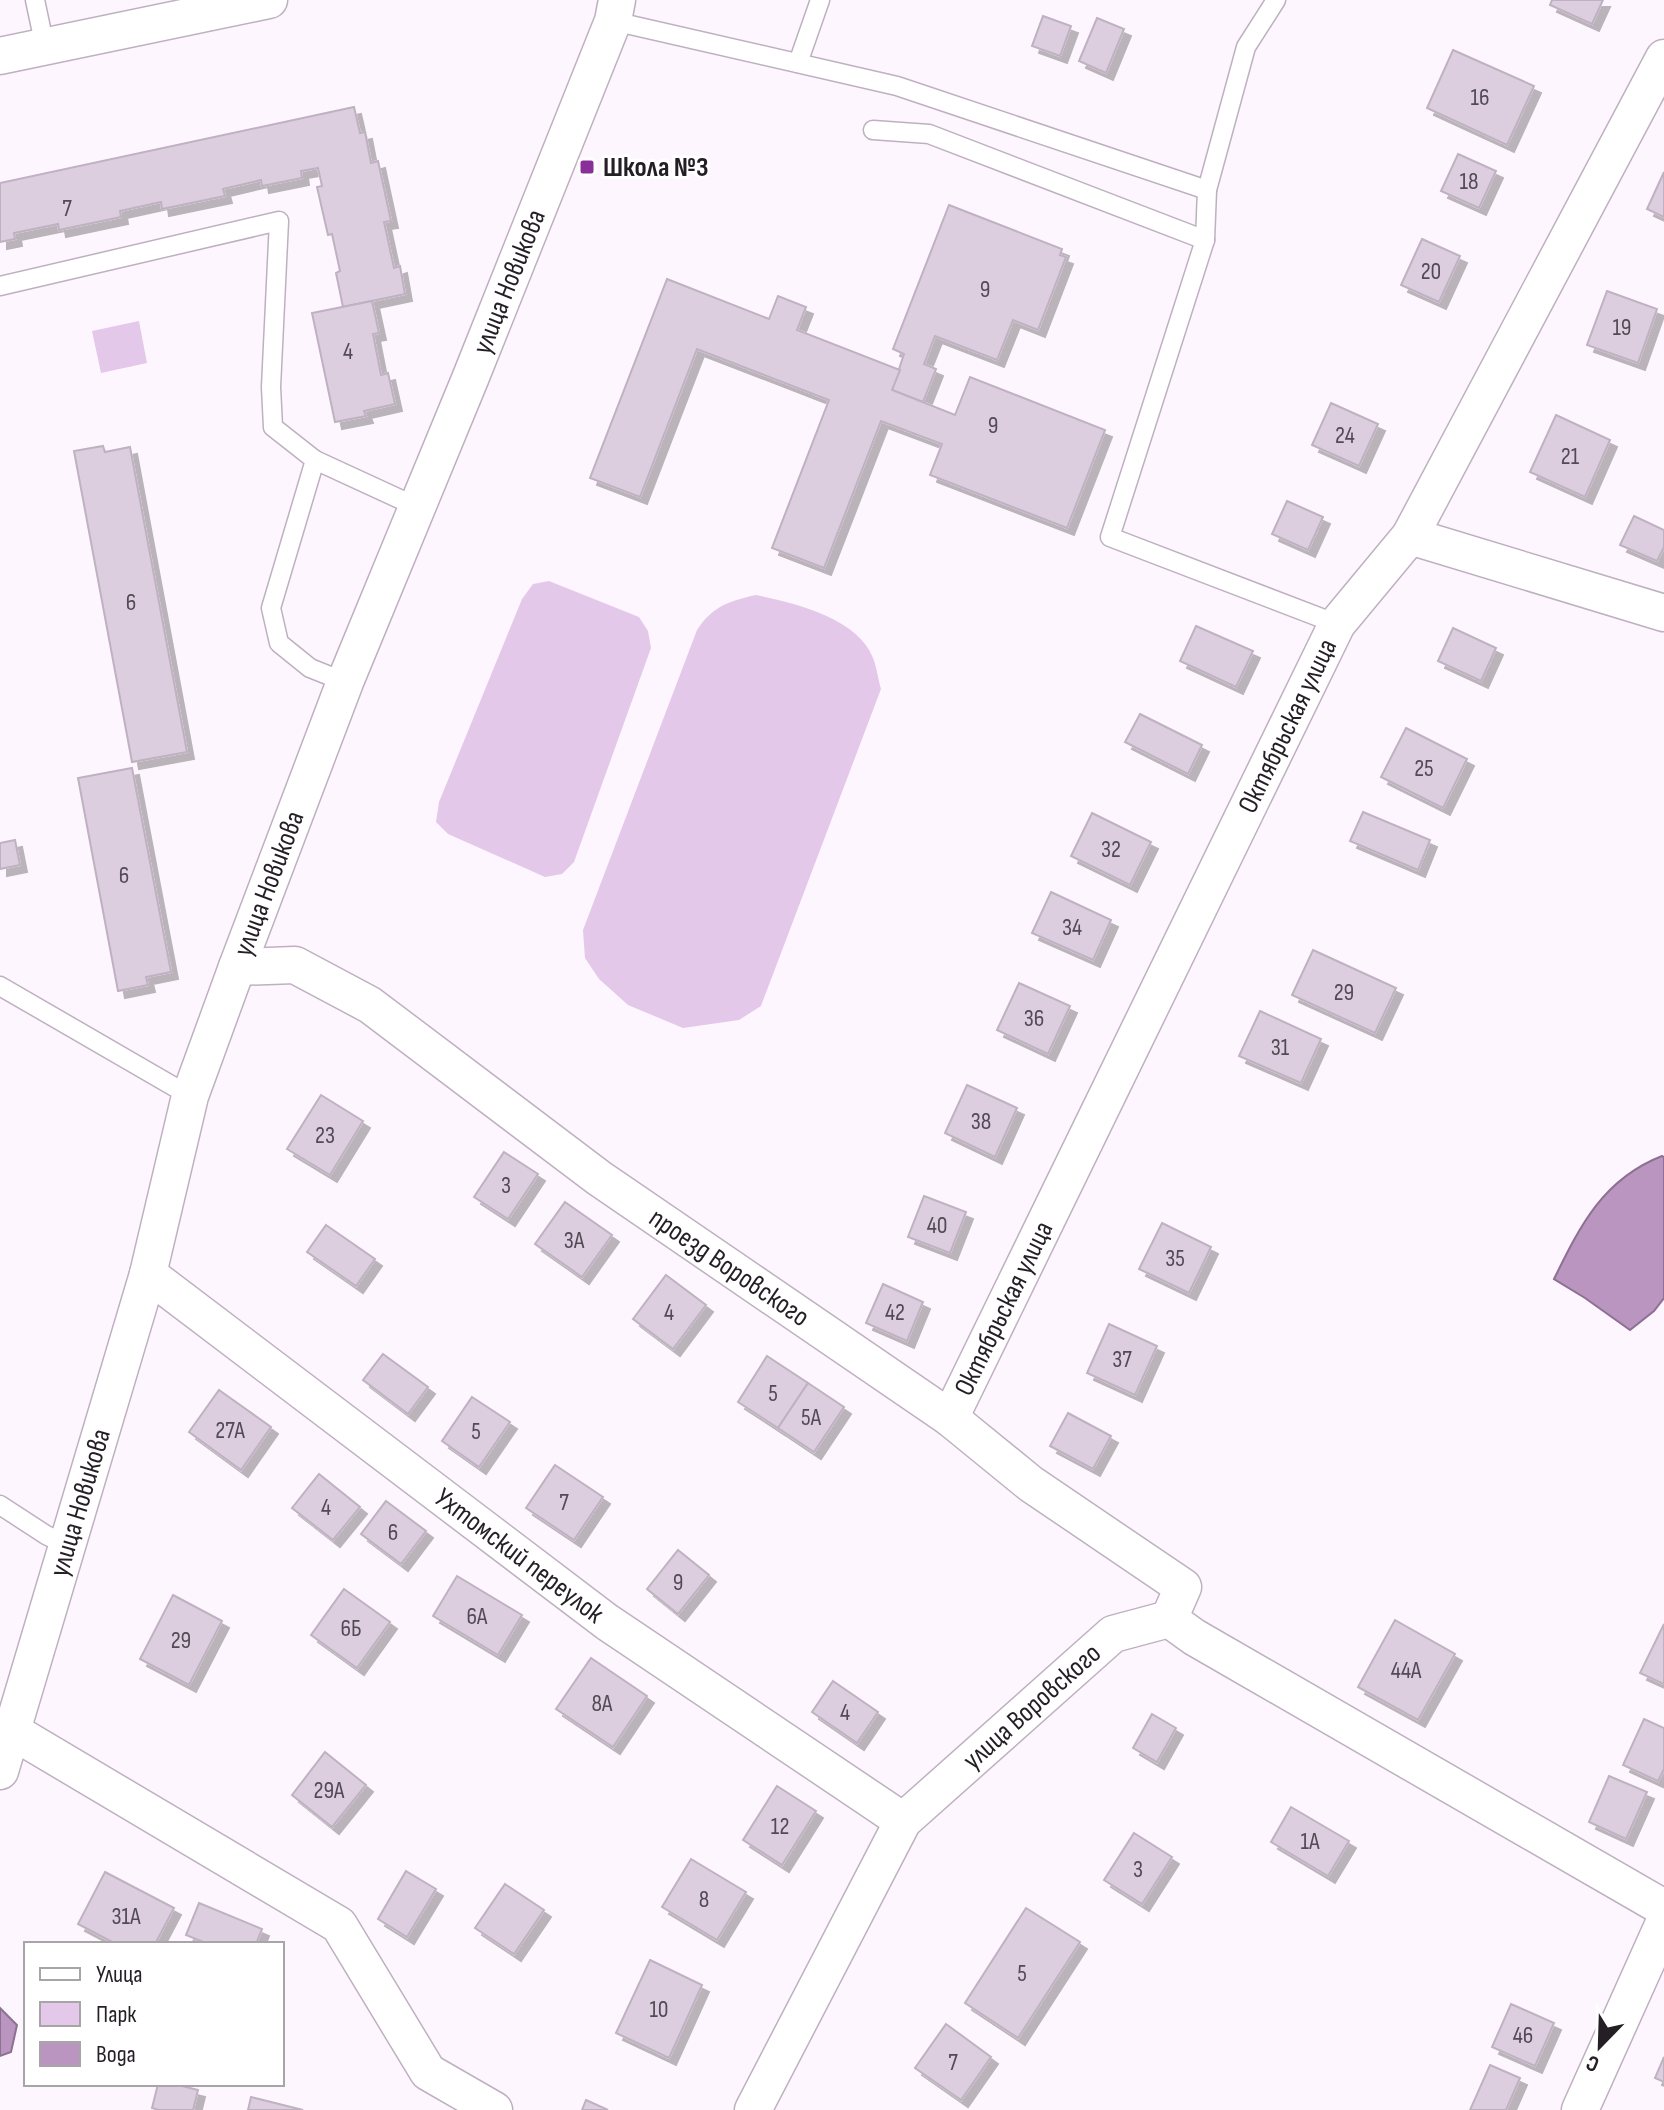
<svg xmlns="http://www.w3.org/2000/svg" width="1664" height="2110" viewBox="0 0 1664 2110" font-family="'Sofia Sans Condensed',sans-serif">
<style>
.green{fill:#e4c8ea}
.water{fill:#b995c0;stroke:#8c7192;stroke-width:2}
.building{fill:#dccedf;stroke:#c0b1c2;stroke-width:2;filter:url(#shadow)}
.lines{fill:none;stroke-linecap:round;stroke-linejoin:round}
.lane-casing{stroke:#bfb0c1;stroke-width:21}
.street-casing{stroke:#bfb0c1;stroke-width:39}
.lane{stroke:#fff;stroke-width:18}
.street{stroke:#fff;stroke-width:36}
.poi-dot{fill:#892f9a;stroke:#fff;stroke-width:3}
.labels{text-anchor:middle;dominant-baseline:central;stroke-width:6;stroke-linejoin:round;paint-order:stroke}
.number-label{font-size:24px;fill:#524a54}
.poi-label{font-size:28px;font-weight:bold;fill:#241e25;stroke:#fff;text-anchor:start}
.street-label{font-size:28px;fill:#241e25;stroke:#fff}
</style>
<defs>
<filter id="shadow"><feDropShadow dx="7" dy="7" stdDeviation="0" flood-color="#0004"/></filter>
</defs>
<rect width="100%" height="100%" fill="#fdf6fe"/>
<!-- green -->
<g class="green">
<polygon points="139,321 147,363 101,373 92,331"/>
<polygon points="549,581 639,617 648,631 651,648 574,862 562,874 545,877 448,834 436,822 439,802 522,599 533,584"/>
<path d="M756 595C794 603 858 618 873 658 877 668 878 679 881 689L761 1006 739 1020 683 1028 628 1005 599 979 585 958 583 930 697 630C713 606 729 601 756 595Z"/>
</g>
<!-- water -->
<g class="water">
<path d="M1662 1156 1664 1157V1298L1654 1311 1630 1330 1585 1298 1554 1279C1580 1226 1603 1179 1662 1156Z"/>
<polygon points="0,2008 17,2025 11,2052 0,2056"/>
</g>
<!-- building -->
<g class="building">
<polygon points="1552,0 1603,0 1592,24 1550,5"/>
<polygon points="1043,16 1071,26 1060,56 1032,46"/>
<polygon points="1097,18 1124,29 1106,73 1079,61"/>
<polygon points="1453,50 1534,86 1507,145 1427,108"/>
<polygon points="354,107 360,133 365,132 371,163 378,161 391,221 384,222 394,268 400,266 405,294 343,307 336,273 340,271 332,234 328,235 317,187 322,186 318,168 301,171 302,178 262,186 261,180 223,189 225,196 162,209 161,202 120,211 121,217 59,230 58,224 14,233 15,239 0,242 0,183"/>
<polygon points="1458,154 1496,171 1479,208 1441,191"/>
<polygon points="1664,172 1664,217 1647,209"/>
<polygon points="949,205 1062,249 1060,255 1066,257 1038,330 1013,320 997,360 935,336 924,364 936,369 923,402 892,390 904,354 893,349"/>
<polygon points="1422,239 1460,256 1439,302 1401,285"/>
<polygon points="667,279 769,319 778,296 806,307 797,330 900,370 892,390 955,415 970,377 1105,430 1067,528 930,475 942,444 881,421 824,568 772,548 829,400 697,349 640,497 590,478"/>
<polygon points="1607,291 1657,309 1638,363 1587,345"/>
<polygon points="372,301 379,333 373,334 381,375 388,373 395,404 364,411 366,416 335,422 312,313"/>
<polygon points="1331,403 1378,424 1359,466 1312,445"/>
<polygon points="1556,415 1610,440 1585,497 1530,472"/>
<polygon points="103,446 105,452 130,447 187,752 132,762 74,451"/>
<polygon points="1287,501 1323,517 1308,550 1272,534"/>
<polygon points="1634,516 1664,530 1664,547 1657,561 1620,545"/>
<polygon points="1196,626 1253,651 1236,687 1180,661"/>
<polygon points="1453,628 1496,648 1481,681 1438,661"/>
<polygon points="1140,714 1202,745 1188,774 1125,742"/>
<polygon points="1406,728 1467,759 1443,808 1381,777"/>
<polygon points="132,768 171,972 146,977 148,985 118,991 78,778"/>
<polygon points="1363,812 1430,840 1418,870 1350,841"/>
<polygon points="1092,813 1151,842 1130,885 1071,856"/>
<polygon points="15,840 20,865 0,869 0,843"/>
<polygon points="1051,892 1111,920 1093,960 1032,933"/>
<polygon points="1313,950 1396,988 1375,1033 1292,995"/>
<polygon points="1019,983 1070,1006 1048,1054 997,1030"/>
<polygon points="1260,1011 1321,1039 1301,1083 1239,1056"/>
<polygon points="967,1085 1017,1108 995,1157 945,1133"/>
<polygon points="321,1095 363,1121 330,1175 287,1149"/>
<polygon points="504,1152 538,1174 508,1219 474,1197"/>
<polygon points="924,1196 966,1212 950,1253 908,1237"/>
<polygon points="565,1202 612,1235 582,1277 535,1244"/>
<polygon points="1162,1223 1211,1247 1189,1293 1139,1269"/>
<polygon points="326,1225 375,1259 356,1286 307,1252"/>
<polygon points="666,1275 706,1305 673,1349 633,1319"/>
<polygon points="883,1284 923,1302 907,1341 866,1323"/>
<polygon points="1109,1324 1157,1346 1135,1395 1087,1373"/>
<polygon points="383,1354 428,1387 408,1414 363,1380"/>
<polygon points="767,1356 808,1383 778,1428 738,1402"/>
<polygon points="808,1383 844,1407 814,1452 778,1428"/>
<polygon points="219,1390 271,1427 241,1470 189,1432"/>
<polygon points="472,1397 510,1422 479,1467 442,1441"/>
<polygon points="1068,1413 1111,1436 1093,1469 1050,1446"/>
<polygon points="555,1465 603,1497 574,1540 526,1508"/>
<polygon points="319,1474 360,1507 333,1540 292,1508"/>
<polygon points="386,1501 426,1531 401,1564 361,1534"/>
<polygon points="678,1550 709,1575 678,1614 647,1589"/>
<polygon points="457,1576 522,1615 498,1655 433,1616"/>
<polygon points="344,1589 390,1622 357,1668 311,1635"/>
<polygon points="173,1595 222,1621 189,1685 140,1659"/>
<polygon points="1395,1620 1455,1654 1418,1720 1358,1687"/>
<polygon points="1664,1624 1664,1684 1640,1673"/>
<polygon points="591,1658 647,1696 613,1747 556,1709"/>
<polygon points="833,1681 878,1712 857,1743 812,1712"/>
<polygon points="1152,1714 1176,1728 1157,1762 1133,1748"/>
<polygon points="1644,1719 1664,1728 1664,1769 1658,1781 1623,1765"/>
<polygon points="325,1752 366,1785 332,1827 292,1795"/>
<polygon points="1609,1776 1647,1792 1626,1839 1589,1822"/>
<polygon points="777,1786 816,1811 782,1865 743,1840"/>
<polygon points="1291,1807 1349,1841 1328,1876 1271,1842"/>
<polygon points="1134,1833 1172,1857 1142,1904 1104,1880"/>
<polygon points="691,1859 746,1892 717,1940 662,1907"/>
<polygon points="406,1871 436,1889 407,1937 378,1919"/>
<polygon points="105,1872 174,1908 155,1944 116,1944 78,1924"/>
<polygon points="505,1884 544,1910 514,1954 475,1928"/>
<polygon points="199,1903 262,1929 256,1944 208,1944 186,1935"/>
<polygon points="1026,1908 1080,1942 1018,2038 965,2003"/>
<polygon points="650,1960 702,1985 669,2058 616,2033"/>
<polygon points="1511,2004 1554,2023 1535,2066 1492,2047"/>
<polygon points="946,2024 991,2057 961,2100 915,2068"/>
<polygon points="1664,2057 1664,2082 1655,2078"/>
<polygon points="1490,2065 1520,2078 1506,2110 1470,2110"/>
<polygon points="158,2084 174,2084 198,2090 193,2110 159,2110 152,2108"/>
<polygon points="251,2097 303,2110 248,2110"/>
<polygon points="586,2100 608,2110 582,2110"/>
</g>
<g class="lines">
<defs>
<g id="lane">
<polyline points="35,0 45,47"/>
<polyline points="1276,0 1246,47 1207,190 1205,240 1110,537 1337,624"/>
<polyline points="613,21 897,86 1207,190"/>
<polyline points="798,63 820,0"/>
<polyline points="873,130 929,134 1205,240"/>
<polyline points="0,286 279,221 271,387 273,427 315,460 271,608 279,643 310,668 345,682"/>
<polyline points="315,460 417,507"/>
<polyline points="0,986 190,1096"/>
<polyline points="0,1505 46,1535 67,1545"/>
</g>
<g id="street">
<polyline points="0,56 269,0"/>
<polyline points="1410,536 1664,613"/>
<path id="s1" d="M237 967 295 965 370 1005 599 1178 950 1418 1031 1484 1183 1587 1169 1619"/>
<path id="s2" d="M148 1274 607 1622 903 1821"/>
<path id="s3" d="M950 1418 1337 624 1410 536 1664 58"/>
<polyline points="12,1731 339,1925 428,2072 494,2110"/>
<path id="s4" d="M0 1771 148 1274 190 1096 237 967 345 682 470 379 613 21 617 0"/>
<path id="s5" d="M753 2110 903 1821 1113 1634 1169 1619 1194 1637 1664 1908"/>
<polyline points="1580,2110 1664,1923"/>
</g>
</defs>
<!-- lane casing -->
<use href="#lane" class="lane-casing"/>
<!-- street casing -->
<use href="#street" class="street-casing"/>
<!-- lane -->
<use href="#lane" class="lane"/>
<!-- street -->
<use href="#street" class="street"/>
</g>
<!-- markers -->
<rect class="poi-dot" x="579" y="159" width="16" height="16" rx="4"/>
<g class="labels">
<!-- number labels -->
<g class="number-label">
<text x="1480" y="97">16</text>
<text x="1469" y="181">18</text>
<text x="67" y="208">7</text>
<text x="1431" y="271">20</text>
<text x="985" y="289">9</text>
<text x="1622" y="327">19</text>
<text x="348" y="351">4</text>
<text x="993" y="425">9</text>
<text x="1345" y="435">24</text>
<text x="1570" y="456">21</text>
<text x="131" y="602">6</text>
<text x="1424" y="768">25</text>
<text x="1111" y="849">32</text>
<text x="124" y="875">6</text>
<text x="1072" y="927">34</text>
<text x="1344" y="992">29</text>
<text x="1034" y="1018">36</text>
<text x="1280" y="1047">31</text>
<text x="981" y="1121">38</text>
<text x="325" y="1135">23</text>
<text x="506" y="1185">3</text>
<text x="937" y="1225">40</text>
<text x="574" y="1240">3А</text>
<text x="1175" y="1258">35</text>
<text x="669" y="1312">4</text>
<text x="895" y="1312">42</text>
<text x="1122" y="1359">37</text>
<text x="773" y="1393">5</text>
<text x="811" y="1417">5А</text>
<text x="230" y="1430">27А</text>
<text x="476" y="1431">5</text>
<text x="564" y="1502">7</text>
<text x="326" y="1507">4</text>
<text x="393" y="1532">6</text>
<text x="678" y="1582">9</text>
<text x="477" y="1616">6А</text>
<text x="351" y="1628">6Б</text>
<text x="181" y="1640">29</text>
<text x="1406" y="1670">44А</text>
<text x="602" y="1703">8А</text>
<text x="845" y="1712">4</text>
<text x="329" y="1790">29А</text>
<text x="780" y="1826">12</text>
<text x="1310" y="1841">1А</text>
<text x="1138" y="1869">3</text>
<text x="704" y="1899">8</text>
<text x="126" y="1916">31А</text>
<text x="1022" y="1973">5</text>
<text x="659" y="2009">10</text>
<text x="1523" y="2035">46</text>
<text x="953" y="2062">7</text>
</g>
<!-- poi labels -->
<g class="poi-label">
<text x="603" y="167">Школа №3</text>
</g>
<!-- street labels -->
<g class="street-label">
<text stroke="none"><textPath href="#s4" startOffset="1576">улица Новикова</textPath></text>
<text stroke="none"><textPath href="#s3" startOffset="770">Октябрьская улица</textPath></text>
<text stroke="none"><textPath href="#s4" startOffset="928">улица Новикова</textPath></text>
<text stroke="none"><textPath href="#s1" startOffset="588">проезд Воровского</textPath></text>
<text stroke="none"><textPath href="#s3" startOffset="122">Октябрьская улица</textPath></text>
<text stroke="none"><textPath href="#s4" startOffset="280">улица Новикова</textPath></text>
<text stroke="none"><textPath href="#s2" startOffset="466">Ухтомский переулок</textPath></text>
<text stroke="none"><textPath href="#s5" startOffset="498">улица Воровского</textPath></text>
</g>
</g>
<!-- legend -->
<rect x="24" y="1942" width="260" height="144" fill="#ffffff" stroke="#a7a5a8" stroke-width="2"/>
<rect x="40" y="1968" width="40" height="12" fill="#ffffff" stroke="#a7a5a8" stroke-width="2"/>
<text x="96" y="1982" font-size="24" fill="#241e25">Улица</text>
<rect x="40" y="2002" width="40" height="24" fill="#e4c8ea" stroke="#a7a5a8" stroke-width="2"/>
<text x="96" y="2022" font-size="24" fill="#241e25">Парк</text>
<rect x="40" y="2042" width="40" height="24" fill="#b995c0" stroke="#a7a5a8" stroke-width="2"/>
<text x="96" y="2062" font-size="24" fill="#241e25">Вода</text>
<!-- north arrow -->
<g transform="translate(1600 2046) rotate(203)" stroke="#ffffff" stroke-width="6" paint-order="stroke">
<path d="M0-6L14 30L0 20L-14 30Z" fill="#241e25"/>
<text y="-12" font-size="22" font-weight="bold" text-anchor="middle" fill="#241e25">С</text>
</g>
</svg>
